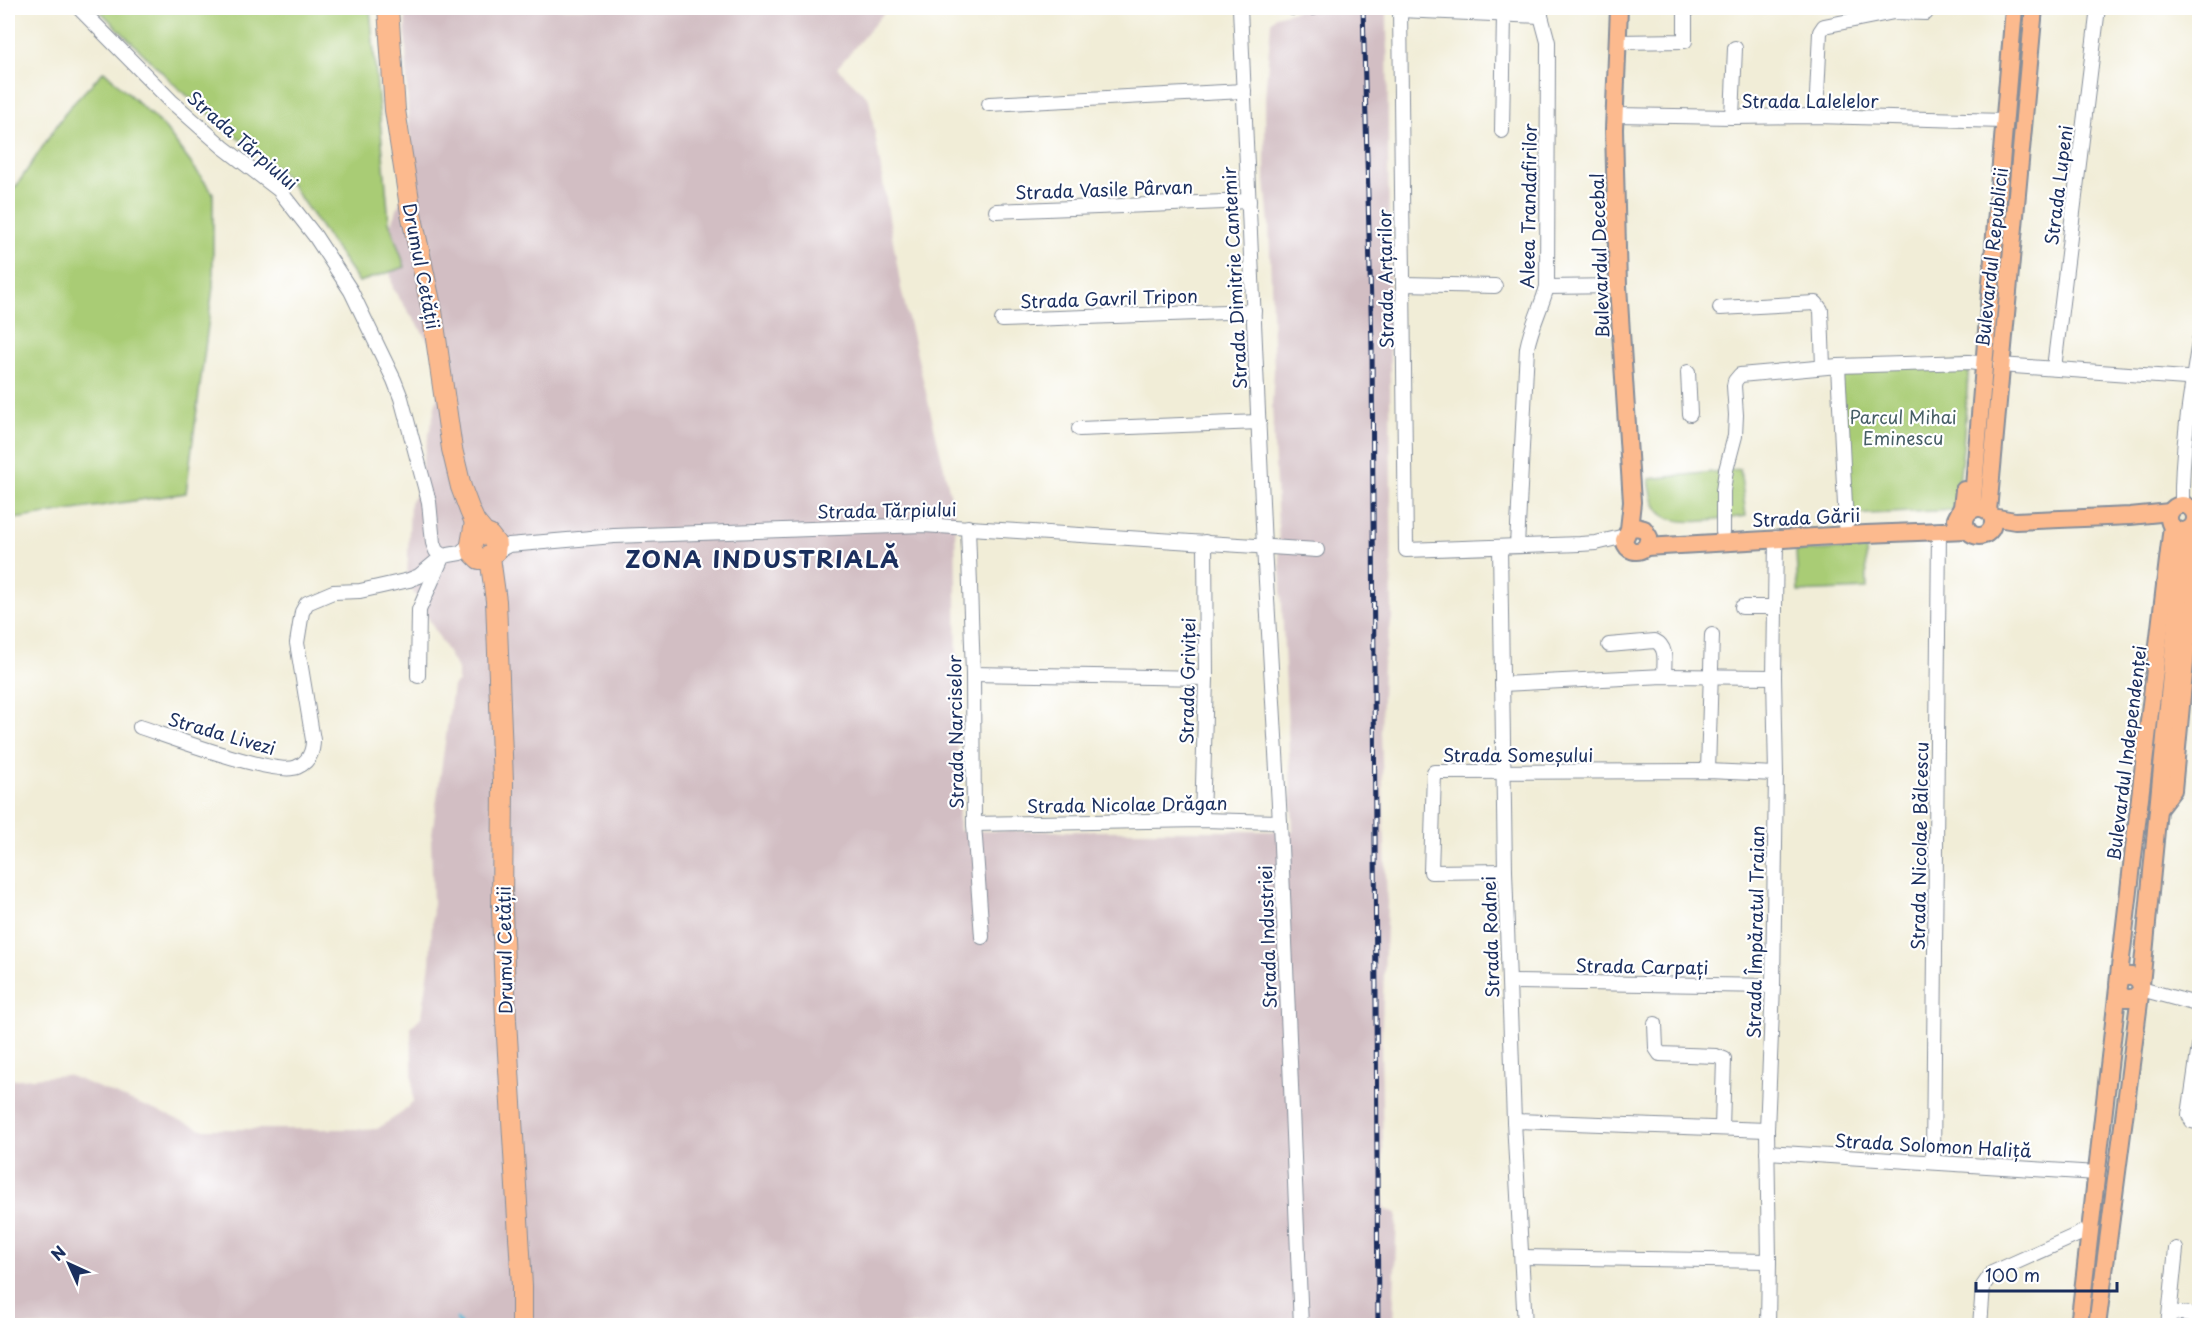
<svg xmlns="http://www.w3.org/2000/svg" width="2207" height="1333" viewBox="0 0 2207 1333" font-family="'Playpen Sans',sans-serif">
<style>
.industrial{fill:#d2bec3}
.green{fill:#a9cc75;stroke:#627e6a;stroke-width:1.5}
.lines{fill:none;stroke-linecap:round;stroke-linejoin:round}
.stream{stroke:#55b9d4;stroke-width:3}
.minor-casing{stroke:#868e9a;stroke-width:16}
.major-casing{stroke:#868e9a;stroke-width:20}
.highway-casing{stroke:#868e9a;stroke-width:22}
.minor{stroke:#fff;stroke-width:14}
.major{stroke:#fcba8e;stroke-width:16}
.highway{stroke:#fcba8e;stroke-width:20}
.rail-casing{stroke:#1b2f5e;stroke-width:5}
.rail{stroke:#fff;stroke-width:3;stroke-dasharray:9;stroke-linecap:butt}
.labels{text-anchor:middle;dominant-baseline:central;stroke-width:4.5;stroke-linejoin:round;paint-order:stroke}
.street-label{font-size:18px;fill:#1b2f5e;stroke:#fff}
.park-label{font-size:18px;fill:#465e65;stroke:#fff}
.district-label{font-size:24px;font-weight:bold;letter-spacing:1.5px;fill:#1b2f5e;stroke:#fff}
</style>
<rect width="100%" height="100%" fill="#fff"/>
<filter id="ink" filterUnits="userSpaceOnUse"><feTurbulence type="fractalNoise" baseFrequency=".0167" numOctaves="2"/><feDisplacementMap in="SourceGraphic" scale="12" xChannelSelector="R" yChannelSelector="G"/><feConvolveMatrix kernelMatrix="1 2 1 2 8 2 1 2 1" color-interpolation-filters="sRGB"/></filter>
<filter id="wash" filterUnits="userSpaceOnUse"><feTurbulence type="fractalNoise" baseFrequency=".008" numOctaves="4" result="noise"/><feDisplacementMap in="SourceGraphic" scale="24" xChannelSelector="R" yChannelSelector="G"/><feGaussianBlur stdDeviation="1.35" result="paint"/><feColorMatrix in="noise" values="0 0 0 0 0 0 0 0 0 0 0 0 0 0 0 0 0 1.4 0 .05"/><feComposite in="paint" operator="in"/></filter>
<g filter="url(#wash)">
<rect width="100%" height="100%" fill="#f1edd7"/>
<!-- industrial -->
<polygon class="industrial" points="410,8 888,8 837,68 869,99 901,288 955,514 959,831 1293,831 1272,404 1274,371 1269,224 1265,180 1265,99 1271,22 1276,16 1306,8 1387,8 1392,618 1383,665 1381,732 1387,903 1381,1046 1384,1209 1397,1213 1393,1325 8,1326 8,1080 67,1075 202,1129 377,1129 403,1112 413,1101 411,1027 422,1016 430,963 433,905 431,841 453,686 458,681 458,670 407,581 410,502 415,496 438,394 436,352 393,289 385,242 405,188 415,177 408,119 405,13"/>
<!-- green -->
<g class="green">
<polygon points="97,8 370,8 389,221 405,267 359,282 285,176 178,88"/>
<polygon points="2016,14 2025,16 1997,348 1989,347"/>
<polygon points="104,71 164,127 213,193 213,287 186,493 8,520 8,191 12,190 17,185 68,109"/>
<polygon points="1969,362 1963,447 1956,510 1846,515 1838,366"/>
<path d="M1740 469 1746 516C1725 519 1679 528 1662 514 1652 505 1651 491 1649 479Z"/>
<polygon points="1866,548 1867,589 1798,592 1796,551"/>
</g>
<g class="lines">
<!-- stream -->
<polyline class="stream" points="457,1319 461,1326"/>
</g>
</g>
<g filter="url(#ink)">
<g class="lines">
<defs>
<g id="minor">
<polyline points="79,8 171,101 223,147 279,190 315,236 351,291 394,380 401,398 429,502 433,543 436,551 443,556"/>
<polyline points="1240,8 1264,547 1280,822 1301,1326"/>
<polyline points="1293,8 1313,8"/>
<polyline points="1400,8 1406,550 1580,544 1596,543 1625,536"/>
<polyline points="1400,10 1541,16"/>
<polyline points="1618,42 1685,41 1685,8"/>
<polyline points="989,104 1244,91"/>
<polyline points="1615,115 1732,117 1816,116 2004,121"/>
<polyline points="1816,116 1820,32 1824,26 1894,12 1926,13"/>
<polyline points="1732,117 1735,48"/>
<polyline points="1502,131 1504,14"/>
<polyline points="996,211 1249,201"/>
<polyline points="1403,284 1495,286"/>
<polyline points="1547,287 1618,286"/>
<polyline points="1720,308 1816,303 1821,310 1823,367"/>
<polyline points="1002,320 1254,311"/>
<polyline points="2000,365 2200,379"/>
<polyline points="1838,366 1846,525"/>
<polyline points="2054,368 2098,8"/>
<polyline points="1688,372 1690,414"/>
<polyline points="1079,429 1259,422"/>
<path d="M2182 505C2181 449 2191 391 2200 336"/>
<polyline points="968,527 973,674 974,824 982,937"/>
<polyline points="1723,532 1723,491 1726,470 1735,436 1736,415 1734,386 1735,381 1740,375 1838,366 1969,362 1984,364"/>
<path d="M1517 546 1527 348C1531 327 1541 308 1547 287L1548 42 1541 16V8"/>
<polyline points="1500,547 1505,871 1514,1121 1525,1326"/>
<polyline points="495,552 509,545 614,536 923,525 1317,550"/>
<polyline points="1742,607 1775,607"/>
<path d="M1609 645 1655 641C1668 647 1664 663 1664 676"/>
<polyline points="973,674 1206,678"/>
<polyline points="418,676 419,610 441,560"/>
<polyline points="1502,684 1664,676 1774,677"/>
<path d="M140 727C168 736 275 777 297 767 309 762 313 752 313 740L297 643 302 612 307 603 333 592 360 591 409 580 419 576 443 556 460 553 471 544"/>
<polyline points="1708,771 1712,635"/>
<polyline points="1202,820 1206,678 1205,542"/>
<polyline points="974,824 1202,820 1280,822"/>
<polyline points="1505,871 1431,872 1434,772 1708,771 1776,774"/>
<polyline points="1511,982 1773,986"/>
<polyline points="2141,989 2200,1005"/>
<polyline points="1655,1024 1656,1048 1660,1054 1716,1056 1724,1059 1722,1128"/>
<polyline points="2200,1039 2189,1115 2192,1121 2200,1123"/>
<polyline points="1514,1121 1767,1130"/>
<polyline points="1767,1152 2097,1173"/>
<polyline points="1933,1162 1939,530"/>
<polyline points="1522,1257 1769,1261"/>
<polyline points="2170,1312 2200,1315"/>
<polyline points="1768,1326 1769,1261 1767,1130 1773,986 1776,774 1774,677 1776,538"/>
<polyline points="1980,1326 1983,1286 1992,1273 2090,1229"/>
<polyline points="2168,1326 2176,1249"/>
</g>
<g id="major">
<path d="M1619 8 1614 129 1618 286 1632 502 1629 529 1624 540C1627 552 1637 554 1646 547L1649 537 1644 529 1636 527 1629 529"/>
<circle cx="2182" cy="518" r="13"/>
<circle cx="1979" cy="522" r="14"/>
<polyline points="1972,510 2014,8"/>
<polyline points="1988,511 2034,8"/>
<polyline points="1992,517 2015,521 2130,516 2170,512"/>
<polyline points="1956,519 1962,507 1964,490"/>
<polyline points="1646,547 1866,534 1968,530"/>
<polyline points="2160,807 2173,790 2196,547 2200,533"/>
<polyline points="2118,984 2172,526"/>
<polyline points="2141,985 2185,531"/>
<polyline points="2079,1326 2118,988"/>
<path d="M2097 1326 2141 987C2139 976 2128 972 2120 980L2118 992 2125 998H2133L2140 992"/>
</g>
<g id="highway">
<polyline points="388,8 395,110 411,213 432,311 452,449 461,487 470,511 475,522 485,534"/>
<polyline points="473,540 480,534 489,535 496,544 495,552 485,559 479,559 473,553 471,544 475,522"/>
<polyline points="490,557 496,601 503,781 502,911 506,1020 522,1286 522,1326"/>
</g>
</defs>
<!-- minor casing -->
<use href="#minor" class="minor-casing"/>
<!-- major casing -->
<use href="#major" class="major-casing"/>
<!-- highway casing -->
<use href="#highway" class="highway-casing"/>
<!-- minor -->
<use href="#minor" class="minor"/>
<!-- major -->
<use href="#major" class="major"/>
<!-- highway -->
<use href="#highway" class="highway"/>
<defs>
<polyline id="rail" points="1363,8 1372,345 1378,1326"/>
</defs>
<!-- rail casing -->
<use href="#rail" class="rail-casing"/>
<!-- rail -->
<use href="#rail" class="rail"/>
</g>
</g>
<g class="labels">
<!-- street labels -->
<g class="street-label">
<text x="1810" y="100">Strada Lalelelor</text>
<text transform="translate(243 140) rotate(41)">Strada Tărpiului</text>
<text transform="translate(2058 185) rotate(-83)">Strada Lupeni</text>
<text transform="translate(1104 189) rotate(-2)">Strada Vasile Pârvan</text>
<text transform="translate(1528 206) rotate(-89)">Aleea Trandafirilor</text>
<text transform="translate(1599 256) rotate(-92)">Bulevardul Decebal</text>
<text transform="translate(1991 257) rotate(-84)">Bulevardul Republicii</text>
<text transform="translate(422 266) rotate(79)">Drumul Cetății</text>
<text transform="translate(1234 278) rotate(-93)">Strada Dimitrie Cantemir</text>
<text transform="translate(1385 279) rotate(-91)">Strada Arțarilor</text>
<text transform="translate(1109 298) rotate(-2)">Strada Gavril Tripon</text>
<text transform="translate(887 510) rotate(-1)">Strada Tărpiului</text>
<text transform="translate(1806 517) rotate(-3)">Strada Gării</text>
<text transform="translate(1187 681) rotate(-89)">Strada Griviței</text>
<text transform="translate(955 732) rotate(-91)">Strada Narciselor</text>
<text transform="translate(222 733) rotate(16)">Strada Livezi</text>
<text transform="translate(2126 753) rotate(-83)">Bulevardul Independenței</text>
<text x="1518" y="754">Strada Someșului</text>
<text transform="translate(1127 804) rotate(-1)">Strada Nicolae Drăgan</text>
<text transform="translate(1919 846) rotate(-89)">Strada Nicolae Bălcescu</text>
<text transform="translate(1755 932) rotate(-89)">Strada Împăratul Traian</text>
<text transform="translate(1267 937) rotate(-92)">Strada Industriei</text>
<text transform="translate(1490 937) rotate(-92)">Strada Rodnei</text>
<text transform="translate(504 950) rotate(-91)">Drumul Cetății</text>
<text transform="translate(1642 966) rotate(1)">Strada Carpați</text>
<text transform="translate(1933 1145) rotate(3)">Strada Solomon Haliță</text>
</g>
<!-- park labels -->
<g class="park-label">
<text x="1903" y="416">Parcul Mihai<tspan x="1903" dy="21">Eminescu</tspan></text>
</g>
<!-- district labels -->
<g class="district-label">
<text x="763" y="558">ZONA INDUSTRIALĂ</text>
</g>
</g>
<!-- margin -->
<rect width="2207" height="1333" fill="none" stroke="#fff" stroke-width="30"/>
<!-- north arrow -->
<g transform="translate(69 1264) rotate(315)" stroke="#ffffff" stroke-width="4.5" paint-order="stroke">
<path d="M0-4.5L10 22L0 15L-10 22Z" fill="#1b2f5e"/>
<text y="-9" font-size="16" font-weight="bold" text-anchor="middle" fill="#1b2f5e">N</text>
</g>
<!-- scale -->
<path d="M1976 1282v9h141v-9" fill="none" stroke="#1b2f5e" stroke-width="3"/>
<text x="1985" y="1282" font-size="18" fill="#1b2f5e" stroke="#ffffff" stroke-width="4.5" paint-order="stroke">100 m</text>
</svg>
